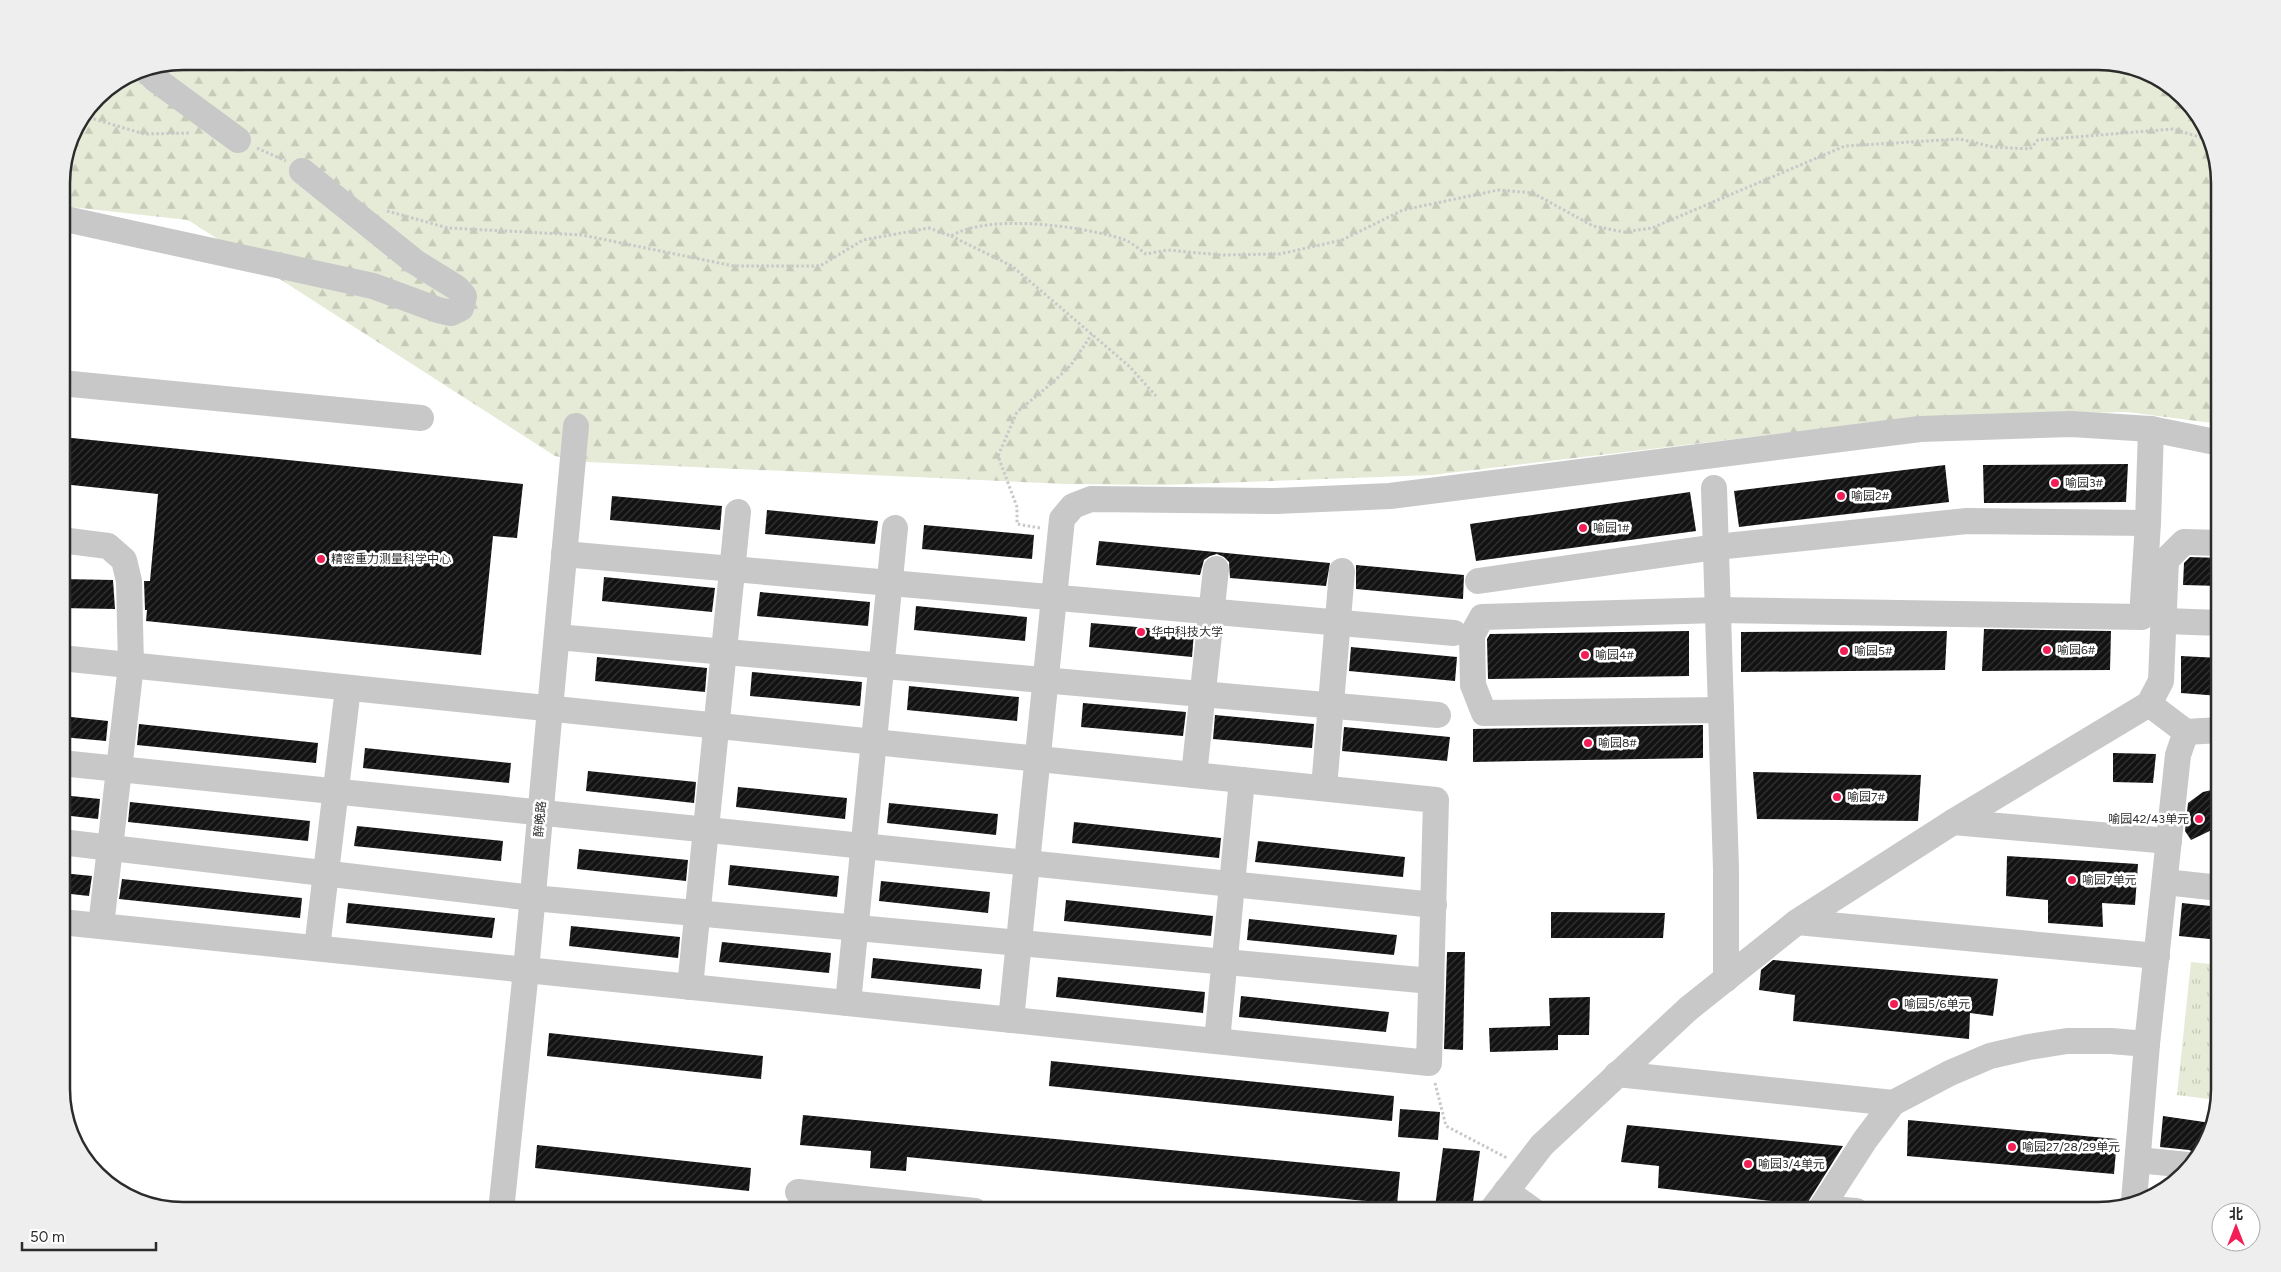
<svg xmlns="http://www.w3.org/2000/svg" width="2281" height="1272" viewBox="0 0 2281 1272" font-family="Figtree,'Noto Sans SC',sans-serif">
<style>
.grass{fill:url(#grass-tufts)}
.forest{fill:url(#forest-firs)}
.building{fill:url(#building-hatch)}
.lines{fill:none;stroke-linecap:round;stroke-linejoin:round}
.path{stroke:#c8c8c8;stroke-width:3;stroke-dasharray:2.5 2.5;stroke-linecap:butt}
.minor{stroke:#c8c8c8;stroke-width:26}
.poi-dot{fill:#f21e55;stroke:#fff;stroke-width:2}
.labels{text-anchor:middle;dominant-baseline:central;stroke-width:5;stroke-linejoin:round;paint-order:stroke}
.poi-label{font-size:12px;fill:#2b2b2b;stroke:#fff;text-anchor:start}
.street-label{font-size:12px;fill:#2b2b2b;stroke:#fff}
.rim{fill:none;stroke:#2b2b2b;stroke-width:2.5}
</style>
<defs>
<pattern id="grass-tufts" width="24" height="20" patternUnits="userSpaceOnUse" patternTransform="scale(1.25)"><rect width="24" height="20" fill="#e5ebd7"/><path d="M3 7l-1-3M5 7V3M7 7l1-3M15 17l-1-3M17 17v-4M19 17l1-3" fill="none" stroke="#c5cab9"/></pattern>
<pattern id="forest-firs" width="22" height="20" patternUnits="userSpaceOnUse" patternTransform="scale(1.25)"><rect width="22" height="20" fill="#e5ebd7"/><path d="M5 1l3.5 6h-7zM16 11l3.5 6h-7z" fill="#c5cab9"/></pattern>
<pattern id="building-hatch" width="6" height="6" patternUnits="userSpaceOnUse" patternTransform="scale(1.25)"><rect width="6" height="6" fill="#121212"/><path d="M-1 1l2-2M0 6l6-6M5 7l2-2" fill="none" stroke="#353535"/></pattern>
</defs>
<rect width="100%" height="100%" fill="#fff"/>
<!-- grass -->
<polygon class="grass" points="2191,962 2220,965 2220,1089 2217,1100 2177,1095"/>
<!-- forest -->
<polygon class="forest" points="183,61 2098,61 2159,77 2203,122 2220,176 2220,424 2127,412 1922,417 1432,475 1162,485 1066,484 587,462 555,456 188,220 62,206 61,176 71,136 97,97 137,70"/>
<!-- building -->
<g class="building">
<polygon points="62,437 523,484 517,538 493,536 481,655 146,621 147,610 145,610 144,581 150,581 158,494 62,484"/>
<polygon points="2128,464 2126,502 1984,503 1983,465"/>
<polygon points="1945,465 1949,502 1739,527 1734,491"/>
<polygon points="1690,492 1696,531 1476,561 1470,524"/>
<polygon points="612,496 722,506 720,530 610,520"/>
<polygon points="767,510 878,521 875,544 765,534"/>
<polygon points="924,525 1034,535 1032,559 922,549"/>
<polygon points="1099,541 1226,553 1330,563 1326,586 1230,578 1229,562 1224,557 1217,554 1210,556 1204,560 1200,575 1096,565"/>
<polygon points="2190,557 2220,558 2220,586 2183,585 2184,563"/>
<polygon points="1356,565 1464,575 1463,599 1356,589"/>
<polygon points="604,577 715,588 712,612 602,601"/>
<polygon points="62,579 113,580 115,609 62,608"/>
<polygon points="760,592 870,602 868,626 757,616"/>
<polygon points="916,606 1027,617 1025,641 914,630"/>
<polygon points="1091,623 1194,632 1192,657 1089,647"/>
<polygon points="1984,629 2111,631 2110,670 1982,671"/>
<polygon points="1689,631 1689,676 1488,679 1487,639 1490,634"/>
<polygon points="1947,631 1945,670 1741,672 1741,632"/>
<polygon points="1351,647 1457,657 1455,681 1349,671"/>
<polygon points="2181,656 2220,658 2220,696 2181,693"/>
<polygon points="597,657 707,668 705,692 595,681"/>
<polygon points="752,672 862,682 860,706 750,696"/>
<polygon points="909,686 1019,697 1017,721 907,710"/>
<polygon points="1083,703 1186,712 1183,736 1081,727"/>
<polygon points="1215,715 1314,724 1312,748 1213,739"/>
<polygon points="62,716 108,721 106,741 62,737"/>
<polygon points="139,724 318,743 316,763 137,745"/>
<polygon points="1703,725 1703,758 1473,762 1473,729"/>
<polygon points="1344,727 1450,737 1447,761 1342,751"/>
<polygon points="365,748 511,763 509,783 363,768"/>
<polygon points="2113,753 2156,754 2153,783 2113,782"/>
<polygon points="588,771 696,782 694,803 586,791"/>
<polygon points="1753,772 1921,775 1918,821 1757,819"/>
<polygon points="738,787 847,798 845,819 736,807"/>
<polygon points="2220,788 2220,826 2191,840 2185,831 2188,803 2203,792"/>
<polygon points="62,795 100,799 98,819 62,815"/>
<polygon points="130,802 310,821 308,841 128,822"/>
<polygon points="889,803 998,814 996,835 887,823"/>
<polygon points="1074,822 1221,838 1219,858 1072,843"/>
<polygon points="357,826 503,841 501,861 354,846"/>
<polygon points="1258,841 1405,857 1403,877 1255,862"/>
<polygon points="579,849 688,860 686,881 577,869"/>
<polygon points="2007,856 2138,864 2135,905 2102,903 2103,927 2048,923 2048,900 2006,896"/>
<polygon points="730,865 839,876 837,897 728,885"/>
<polygon points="62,873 92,876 89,896 62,893"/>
<polygon points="122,879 302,898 300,918 119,899"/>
<polygon points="881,881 990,892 988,913 879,901"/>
<polygon points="1066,900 1213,916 1211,936 1064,921"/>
<polygon points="348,903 495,918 492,938 346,923"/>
<polygon points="2182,903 2220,907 2220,940 2179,936"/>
<polygon points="1551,912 1665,913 1663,938 1551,938"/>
<polygon points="1249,919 1397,935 1394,955 1247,940"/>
<polygon points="571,926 680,937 678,958 569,946"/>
<polygon points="722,942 831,953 829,973 719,962"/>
<polygon points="1447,952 1465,952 1463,1050 1444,1049"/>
<polygon points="873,958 982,969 980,989 871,978"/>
<polygon points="1773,960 1998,979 1993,1016 1970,1013 1969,1039 1793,1021 1795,995 1759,990 1761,970"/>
<polygon points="1058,977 1205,992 1203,1013 1056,997"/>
<polygon points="1241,996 1389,1012 1386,1032 1239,1017"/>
<polygon points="1590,997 1589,1035 1558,1035 1558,1050 1490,1052 1489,1028 1550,1026 1549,998"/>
<polygon points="549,1033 763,1056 761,1079 547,1056"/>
<polygon points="1051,1061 1394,1096 1392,1121 1049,1086"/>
<polygon points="1400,1109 1440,1112 1438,1140 1398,1137"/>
<polygon points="803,1115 1400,1172 1397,1204 907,1157 906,1171 870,1168 871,1151 800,1145"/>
<polygon points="2163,1116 2211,1123 2204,1150 2199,1154 2189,1150 2160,1147"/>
<polygon points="1908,1120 2117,1139 2114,1174 1907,1156"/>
<polygon points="1627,1125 1843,1146 1806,1205 1658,1188 1659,1166 1621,1162"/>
<polygon points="537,1145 751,1168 749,1191 535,1168"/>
<polygon points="1443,1148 1480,1151 1472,1209 1435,1207"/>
</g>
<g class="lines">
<!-- path -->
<g class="path">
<polyline points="84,116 144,134 191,133"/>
<polyline points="257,148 286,161"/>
<path d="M387 211 448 228 582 235 734 266H820L863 240 929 228 951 236C990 213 1080 226 1123 239 1131 242 1139 249 1146 254L1167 250 1221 255 1280 254 1342 240 1403 210 1498 190 1533 193 1593 226 1624 232 1652 228 1845 146 1960 139 1993 147 2030 149 2038 140 2173 129 2209 140"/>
<polyline points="951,236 1012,266 1129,366 1156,396"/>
<polyline points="1040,528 1017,524 1017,507 998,456 1017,412 1052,383 1071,365 1092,334"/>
<polyline points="1435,1083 1446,1126 1507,1158"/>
</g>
<!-- minor -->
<g class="minor">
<polyline points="145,69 155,79 238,140"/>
<polyline points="61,218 373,286 438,310 451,313 461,308 464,296 457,288 415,262 302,171"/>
<polyline points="61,383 421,418"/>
<polyline points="1714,488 1726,869 1726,979"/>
<polyline points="61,540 108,546 124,560 129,581 131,665 101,926"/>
<polyline points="564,554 1454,633"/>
<polyline points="1478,581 1716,547 1967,521 2148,523"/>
<polyline points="2165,621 2220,623"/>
<polyline points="557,637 1438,715"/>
<polyline points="61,658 1436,800 1429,1063 61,922"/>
<polyline points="2149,704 2186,732"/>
<polyline points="1721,710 1484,713 1473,685 1472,635 1482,617 1718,610 2142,617 2148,523 2151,429"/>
<polyline points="61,763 1434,905"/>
<polyline points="1194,775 1216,569"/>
<polyline points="1324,788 1342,571"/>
<polyline points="1953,822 2169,841"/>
<polyline points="61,842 533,898 1431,981"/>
<polyline points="2165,882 2220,888"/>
<polyline points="1797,922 2157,956"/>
<polyline points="317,948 348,688"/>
<polyline points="690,987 738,512"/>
<polyline points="848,1003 895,528"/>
<polyline points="1011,1020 1062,519 1073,506 1091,499 1276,501 1390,496 1920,429 2071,424 2151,429 2220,443"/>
<polyline points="1217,1041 1242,780"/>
<polyline points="1617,1074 1893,1103"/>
<polyline points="2138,1160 2188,1165"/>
<polyline points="1506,1191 1534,1211"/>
<polyline points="798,1192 975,1211"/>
<polyline points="2134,1201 2147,1044 2178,755 2186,732 2220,730"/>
<polyline points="1821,1208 1856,1211"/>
<polyline points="501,1211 526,970 576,426"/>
<polyline points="1491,1211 1542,1145 1688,1009 1797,922 1953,822 2149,704 2161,681 2166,560 2184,542 2220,543"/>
<polyline points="1819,1211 1865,1140 1893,1103 1950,1073 1990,1056 2029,1047 2067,1041 2111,1041 2147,1044"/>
</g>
</g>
<!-- markers -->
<g class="poi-dot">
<circle cx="2055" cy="483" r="5"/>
<circle cx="1841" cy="496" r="5"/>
<circle cx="1583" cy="528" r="5"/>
<circle cx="321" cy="559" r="5"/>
<circle cx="1141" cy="632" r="5"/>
<circle cx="2047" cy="650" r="5"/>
<circle cx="1844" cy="651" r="5"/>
<circle cx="1585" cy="655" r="5"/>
<circle cx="1588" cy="743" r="5"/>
<circle cx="1837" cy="797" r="5"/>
<circle cx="2199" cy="819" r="5"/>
<circle cx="2072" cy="880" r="5"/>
<circle cx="1894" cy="1004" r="5"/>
<circle cx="2012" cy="1147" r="5"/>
<circle cx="1748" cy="1164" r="5"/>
</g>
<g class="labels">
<!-- poi labels -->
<g class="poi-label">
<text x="2065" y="483">喻园3#</text>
<text x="1851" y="496">喻园2#</text>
<text x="1593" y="528">喻园1#</text>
<text x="331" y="559">精密重力测量科学中心</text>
<text x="1151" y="632">华中科技大学</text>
<text x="2057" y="650">喻园6#</text>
<text x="1854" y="651">喻园5#</text>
<text x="1595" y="655">喻园4#</text>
<text x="1598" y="743">喻园8#</text>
<text x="1847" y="797">喻园7#</text>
<text x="2189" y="819" text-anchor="end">喻园42/43单元</text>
<text x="2082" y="880">喻园7单元</text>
<text x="1904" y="1004">喻园5/6单元</text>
<text x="2022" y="1147">喻园27/28/29单元</text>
<text x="1758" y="1164">喻园3/4单元</text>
</g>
<!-- street labels -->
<g class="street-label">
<text transform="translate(540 819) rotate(-85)">醉晚路</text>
</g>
</g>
<!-- crop -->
<path d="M0 0H2281V1272H0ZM183 70H2098A113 113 0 0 1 2211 183V1089A113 113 0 0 1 2098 1202H183A113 113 0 0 1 70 1089V183A113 113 0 0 1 183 70Z" fill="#eee" fill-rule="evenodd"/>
<path class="rim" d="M183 70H2098A113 113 0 0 1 2211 183V1089A113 113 0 0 1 2098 1202H183A113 113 0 0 1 70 1089V183A113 113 0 0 1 183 70Z"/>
<!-- north arrow -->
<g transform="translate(2236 1227)"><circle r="24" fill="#ffffff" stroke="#aaaaaa"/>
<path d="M0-4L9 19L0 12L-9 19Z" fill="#f21e55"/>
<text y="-8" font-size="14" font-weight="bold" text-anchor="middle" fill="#2b2b2b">北</text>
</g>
<!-- scale -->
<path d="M22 1242v8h134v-8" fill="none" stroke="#2b2b2b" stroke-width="2.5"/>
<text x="30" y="1242" font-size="15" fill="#2b2b2b" stroke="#ffffff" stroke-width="4" paint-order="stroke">50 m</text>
</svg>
